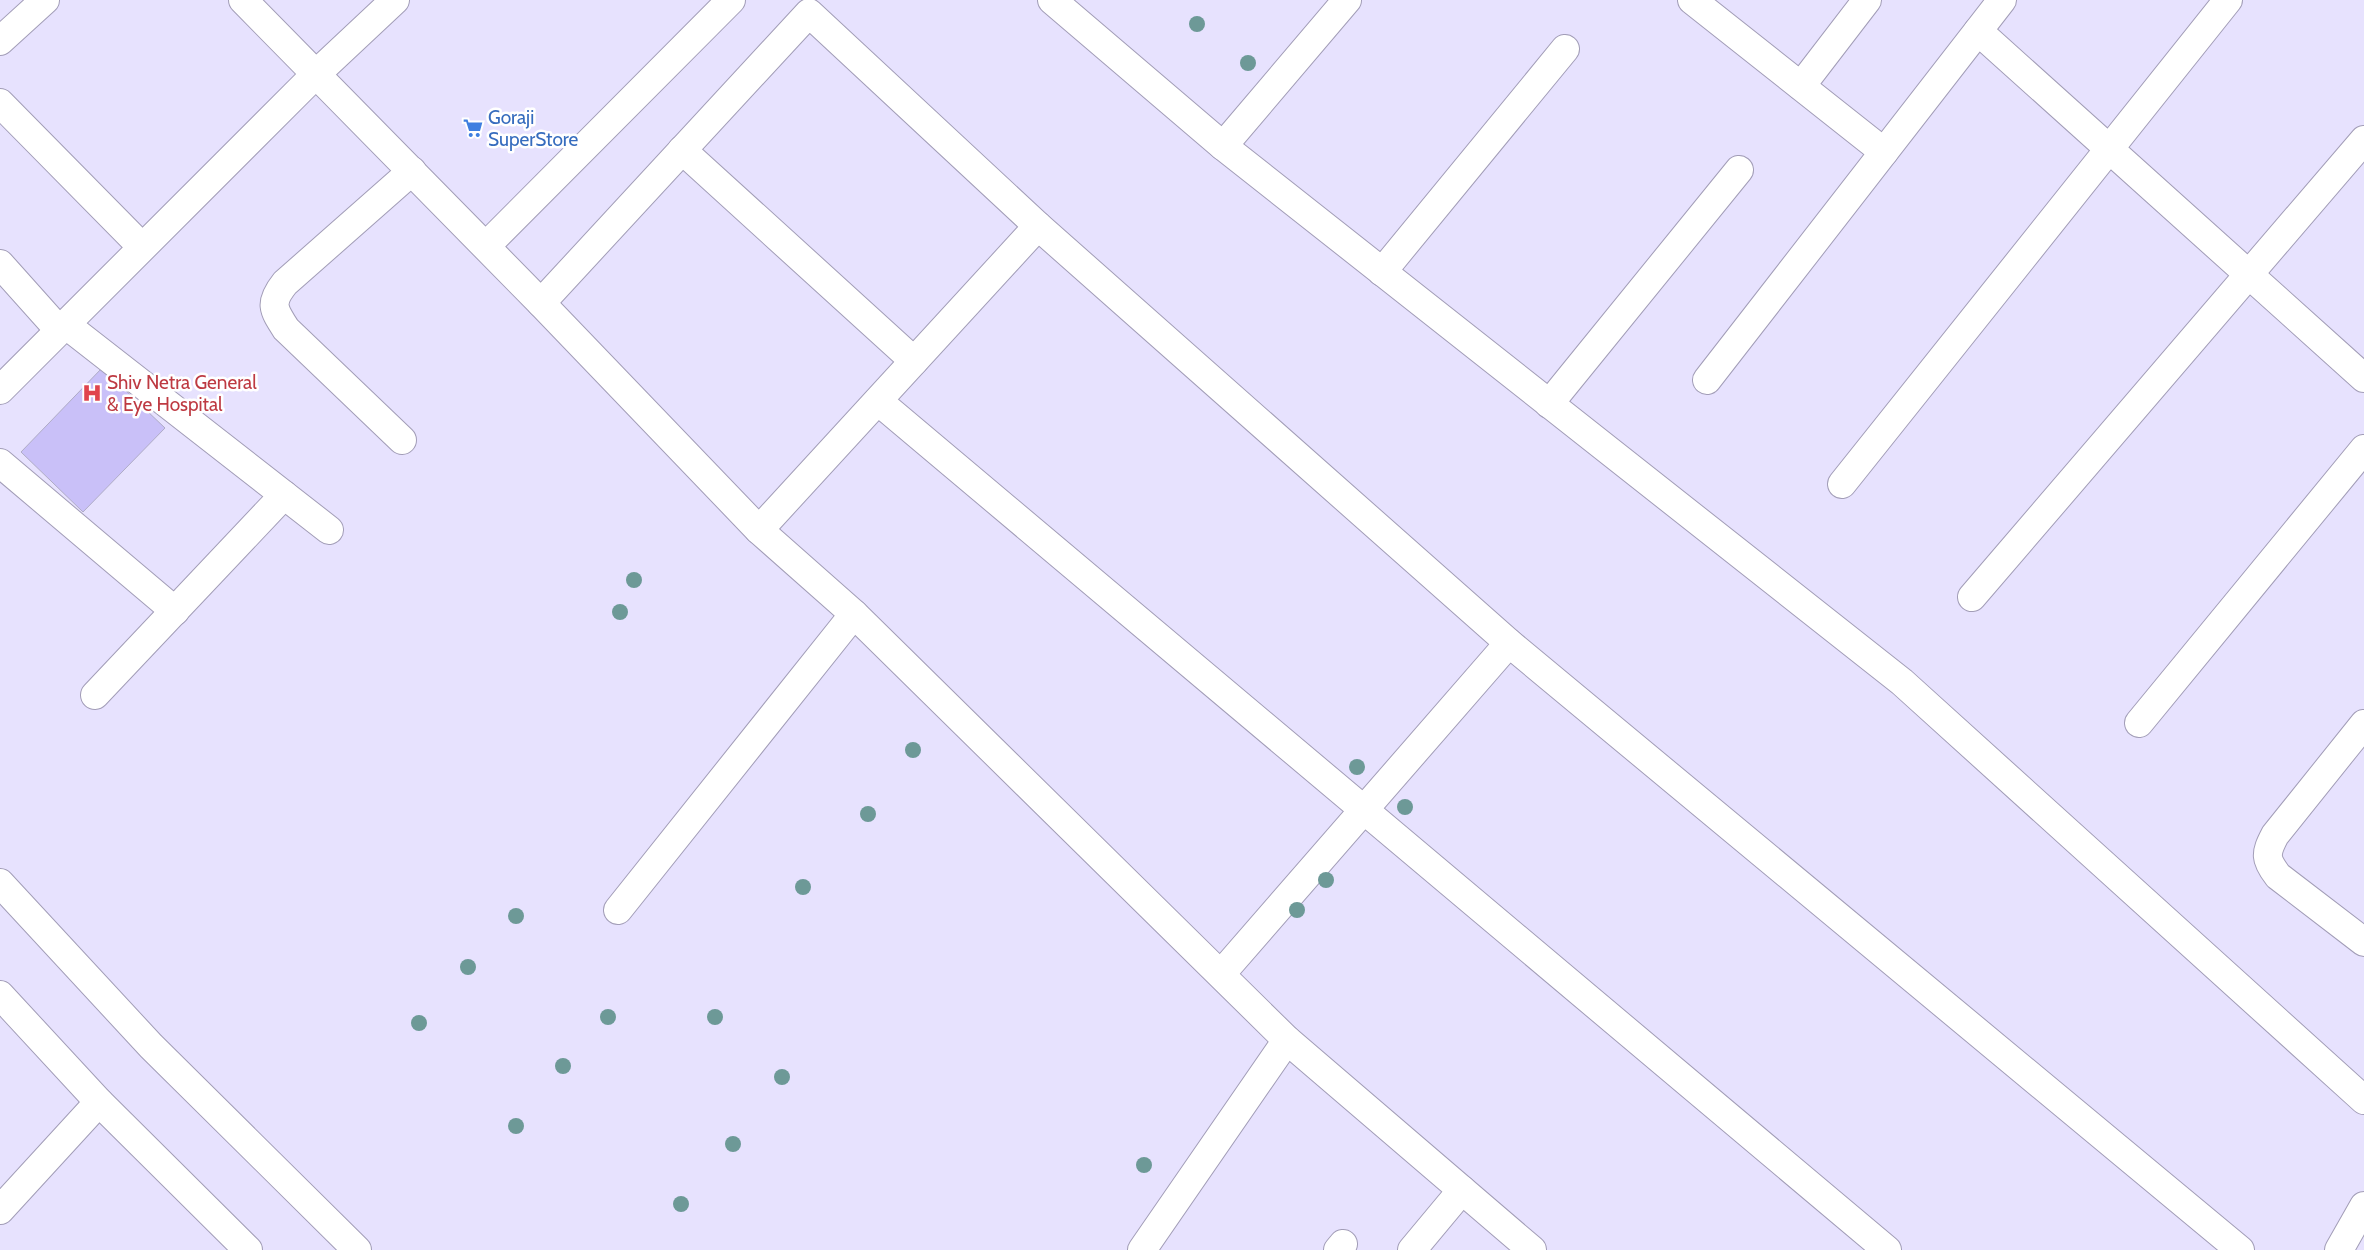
<svg xmlns="http://www.w3.org/2000/svg" width="2364" height="1250" viewBox="0 0 2364 1250" font-family="Cabin,sans-serif">
<style>
.building{fill:#c9c0f8;stroke:#afacc6}
.lines{fill:none;stroke-linecap:round;stroke-linejoin:round}
.minor-casing{stroke:#a29db7;stroke-width:30}
.major-casing{stroke:#a29db7;stroke-width:30}
.minor{stroke:#fff;stroke-width:28}
.major{stroke:#fff;stroke-width:28}
.tree{fill:#6d9997}
.labels{text-anchor:middle;dominant-baseline:central;stroke-width:5;stroke-linejoin:round;paint-order:stroke}
.shop-label{font-size:19px;fill:#366cbe;stroke:#fff;text-anchor:start}
.health-label{font-size:19px;fill:#be3a42;stroke:#fff;text-anchor:start}
</style>
<rect width="100%" height="100%" fill="#e7e2fe"/>
<!-- building -->
<polygon class="building" points="102,368 165,428 83,512 21,452"/>
<g class="lines">
<defs>
<g id="minor">
<polyline points="243,0 541,303 759,530 854,614 1287,1040 1532,1250"/>
<polyline points="1052,0 1223,146 1902,682 2364,1100"/>
<polyline points="1692,0 1884,152"/>
<polyline points="1978,31 2364,378"/>
<polyline points="0,41 45,0"/>
<polyline points="1801,86 1867,0"/>
<polyline points="0,103 142,247"/>
<polyline points="1223,146 1347,0"/>
<polyline points="682,150 914,361"/>
<polyline points="486,246 731,0"/>
<polyline points="0,264 59,330"/>
<polyline points="1382,272 1565,49"/>
<polyline points="541,303 809,13 1038,226 1509,643 2240,1250"/>
<polyline points="65,324 329,530"/>
<polyline points="1707,380 2002,0"/>
<polyline points="0,390 315,75 395,0"/>
<polyline points="878,401 1887,1250"/>
<polyline points="1549,404 1739,170"/>
<path d="M402 440 286 329C273 309 269 303 285 283L412 171"/>
<polyline points="0,463 175,611"/>
<polyline points="1842,484 2228,0"/>
<polyline points="759,530 1038,226"/>
<polyline points="1972,597 2364,140"/>
<polyline points="95,695 284,495"/>
<polyline points="2139,723 2364,449"/>
<path d="M2364 724 2275 835C2265 854 2265 859 2278 876L2364 942"/>
<polyline points="618,910 854,614"/>
<polyline points="1221,974 1509,643"/>
<polyline points="0,1210 99,1102"/>
<polyline points="1142,1250 1287,1040"/>
<polyline points="1338,1250 1343,1244"/>
<polyline points="1412,1250 1462,1190"/>
<polyline points="2339,1250 2364,1206"/>
</g>
<g id="major">
<polyline points="0,883 151,1046 357,1250"/>
<polyline points="0,995 99,1102 248,1250"/>
</g>
</defs>
<!-- minor casing -->
<use href="#minor" class="minor-casing"/>
<!-- major casing -->
<use href="#major" class="major-casing"/>
<!-- minor -->
<use href="#minor" class="minor"/>
<!-- major -->
<use href="#major" class="major"/>
</g>
<!-- trees -->
<g class="tree">
<circle cx="1197" cy="24" r="8"/>
<circle cx="1248" cy="63" r="8"/>
<circle cx="634" cy="580" r="8"/>
<circle cx="620" cy="612" r="8"/>
<circle cx="913" cy="750" r="8"/>
<circle cx="1357" cy="767" r="8"/>
<circle cx="1405" cy="807" r="8"/>
<circle cx="868" cy="814" r="8"/>
<circle cx="1326" cy="880" r="8"/>
<circle cx="803" cy="887" r="8"/>
<circle cx="1297" cy="910" r="8"/>
<circle cx="516" cy="916" r="8"/>
<circle cx="468" cy="967" r="8"/>
<circle cx="608" cy="1017" r="8"/>
<circle cx="715" cy="1017" r="8"/>
<circle cx="419" cy="1023" r="8"/>
<circle cx="563" cy="1066" r="8"/>
<circle cx="782" cy="1077" r="8"/>
<circle cx="516" cy="1126" r="8"/>
<circle cx="733" cy="1144" r="8"/>
<circle cx="1144" cy="1165" r="8"/>
<circle cx="681" cy="1204" r="8"/>
</g>
<!-- icons -->
<defs>
<symbol id="supermarket-bare" viewBox="-9 -9 18 18"><path d="M-6-5.5h2.5l.6 2H6L4.5 2H-2.5L-4.4-4H-6ZM-1.5 3.2a1.3 1.3 0 1 0 .1 0ZM3 3.2a1.3 1.3 0 1 0 .1 0Z" fill="#3f7fe0" stroke="#fff" stroke-width="2.5" paint-order="stroke"/></symbol>
<symbol id="hospital-bare" viewBox="-9 -9 18 18"><path d="M-5-5h3v3.5h4V-5h3V5h-3V1.5h-4V5h-3Z" fill="#e0444e" stroke="#fff" stroke-width="2.5" paint-order="stroke"/></symbol>
</defs>
<g fill-rule="evenodd">
<use href="#supermarket-bare" x="459" y="114" width="28" height="28"/>
<use href="#hospital-bare" x="78" y="379" width="28" height="28"/>
</g>
<g class="labels">
<!-- shop labels -->
<g class="shop-label">
<text x="488" y="117">Goraji<tspan x="488" dy="22">SuperStore</tspan></text>
</g>
<!-- health labels -->
<g class="health-label">
<text x="107" y="382">Shiv Netra General<tspan x="107" dy="22">&amp; Eye Hospital</tspan></text>
</g>
</g>
</svg>
